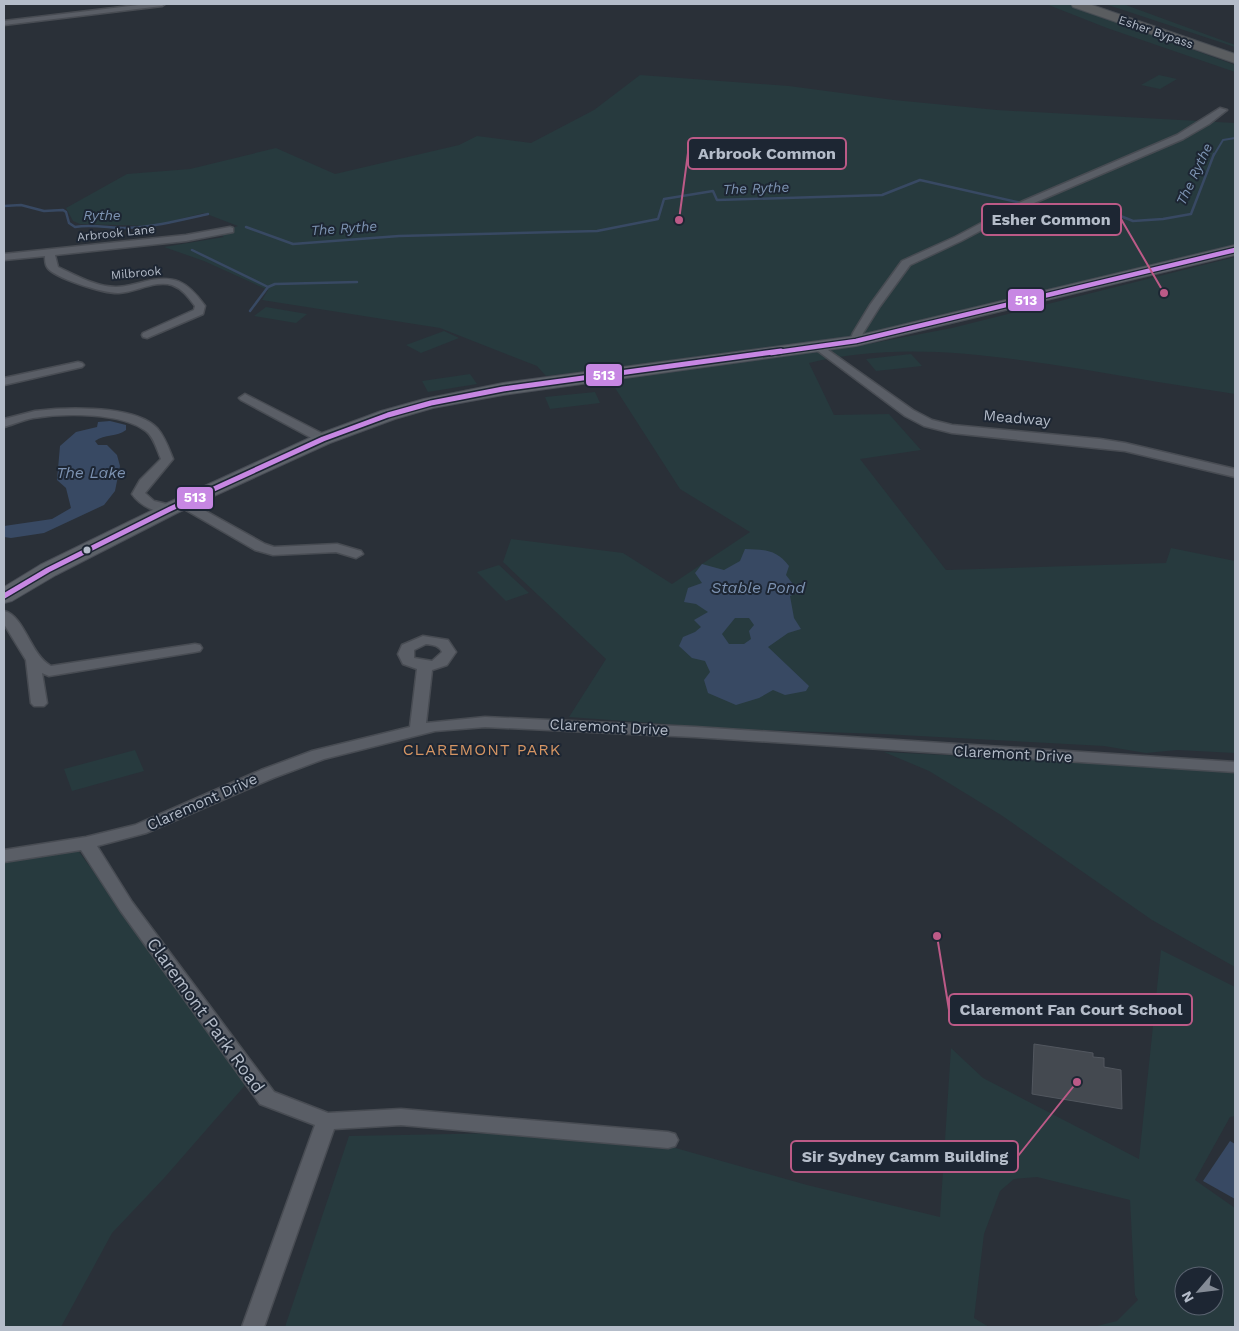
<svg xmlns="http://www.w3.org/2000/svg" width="1239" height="1331" viewBox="0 0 1239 1331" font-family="'Work Sans',sans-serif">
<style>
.green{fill:#273a3e;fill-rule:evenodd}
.water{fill:#384963;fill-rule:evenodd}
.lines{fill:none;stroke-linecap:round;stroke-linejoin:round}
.stream-far1{stroke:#384963;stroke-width:2}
.stream{stroke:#384963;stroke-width:2.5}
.building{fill:#444950;stroke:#52575f}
.street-casing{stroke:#484c53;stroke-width:3}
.primary-casing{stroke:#484c55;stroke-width:2}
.highway-casing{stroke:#474c53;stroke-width:2}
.street{fill:#5a5e66;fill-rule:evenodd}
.primary{fill:#5c6168;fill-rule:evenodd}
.highway{fill:#5a5d60;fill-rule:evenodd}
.bus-1-far1-casing{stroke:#1d2633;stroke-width:7}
.bus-1-casing{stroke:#1d2633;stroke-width:8}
.bus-1-far1{stroke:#c787e3;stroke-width:4.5}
.bus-1{stroke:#c787e3;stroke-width:5}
.bus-dot{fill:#b4bcc9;stroke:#1d2633;stroke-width:2}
.labels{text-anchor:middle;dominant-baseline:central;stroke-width:4;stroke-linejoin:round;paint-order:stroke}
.far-street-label{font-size:12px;fill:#b4bcc9;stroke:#1d2633}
.far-water-label{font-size:14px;font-style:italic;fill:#7c92b1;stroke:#1d2633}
.street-label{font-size:15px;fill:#b4bcc9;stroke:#1d2633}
.water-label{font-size:16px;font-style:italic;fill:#7c92b1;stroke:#1d2633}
.neighbourhood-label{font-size:16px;letter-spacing:1px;fill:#d59563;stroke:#1d2633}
.near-street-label{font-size:18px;fill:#b4bcc9;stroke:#1d2633}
.leader{fill:none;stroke:#bc5a87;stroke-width:2}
.callout-dot{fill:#bc5a87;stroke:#1d2633;stroke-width:2}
.callout{fill:#1d2633;stroke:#bc5a87;stroke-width:2}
.callout-label{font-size:16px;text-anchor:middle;font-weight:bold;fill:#b4bcc9}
.line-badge{stroke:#1d2633;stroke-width:2}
.badge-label{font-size:14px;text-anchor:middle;font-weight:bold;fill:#fff}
</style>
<rect width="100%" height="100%" fill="#2a3038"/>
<!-- green -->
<g class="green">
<polygon points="1046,4 1068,4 1235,65 1235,72 1107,28"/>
<polygon points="1105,4 1123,4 1235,45 1235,47"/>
<polygon points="640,75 789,86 894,100 997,110 1235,123 1235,249 889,331 782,350 546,376 537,366 440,328 262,300 268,290 204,261 164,247 224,237 217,232 238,226 204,213 152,226 80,224 73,221 66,208 127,174 190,169 276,148 335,174 459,145 477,136 531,143 594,110"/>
<polygon points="1159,75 1177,79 1160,89 1141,85"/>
<path d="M1235 257V394C1184 386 1132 378 1081 369 989 355 900 341 809 363L834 415 889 414 921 450 860 459 946 570 1166 563 1171 548 1235 561V753L1177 750 1146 753 1104 746 882 734 735 729 569 717 606 659 503 562 511 539 623 553 672 584 750 532 680 489 608 377 868 344 952 328Z"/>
<polygon points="266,307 307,314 296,323 254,316"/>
<polygon points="444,331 459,338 421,353 406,345"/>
<polygon points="911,354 922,366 876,371 866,359"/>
<polygon points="470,374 477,384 428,392 422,381"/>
<polygon points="595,392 600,403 550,409 545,397"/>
<polygon points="499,565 529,593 506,601 477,572"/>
<polygon points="135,750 144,771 72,791 64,769"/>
<polygon points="884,752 1235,770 1235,967 1152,920 1001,815 929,771"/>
<polygon points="77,849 247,1083 165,1177 112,1233 61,1327 4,1327 4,861"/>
<path d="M1161 950 1235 987V1116L1230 1117 1195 1180 1235 1208V1327H1093L1117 1321 1138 1300 1135 1295 1130 1200 1037 1177 1014 1179 1000 1191 984 1234 974 1318 989 1327H285L349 1136 504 1133 665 1145 807 1185 940 1217 951 1048 983 1078 1139 1159ZM1184 1276H1214V1306H1184Z"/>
</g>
<!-- water -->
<g class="water">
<path d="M110 421 126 425V430C117 437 105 434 95 441L98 445H107L117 455 120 466 115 491 104 505 44 533 11 538 4 537V526L52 519 71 508 66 488 57 480 60 446 76 432 97 427 98 422Z"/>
<path d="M745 549C765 550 776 549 789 566L786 575 799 592 790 596 794 618 801 629 788 633 768 647 809 686 806 691 785 695 773 690 759 698 736 705 708 693 704 680 710 672 705 661 692 658 679 646 683 637 695 632 701 627 694 620 708 612 696 604 684 602 688 588 702 583 695 573 702 564 724 570 740 561ZM735 618H749L754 625 749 631 751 639 744 644H729L722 634Z"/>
<polygon points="1230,1141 1235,1144 1235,1199 1203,1181"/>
</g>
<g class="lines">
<!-- stream-far1 -->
<polyline class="stream-far1" points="1214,155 1223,140 1235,138"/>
<!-- stream -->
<g class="stream">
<path d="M4 206 21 205 44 211 63 210 66 212 69 223 75 227C92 224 109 228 126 228 154 227 181 220 208 214"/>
<polyline points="246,227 293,244 399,236 597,231 658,219 664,199 713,191 717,200 882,195 920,180 1030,205 1081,214 1113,213 1133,221 1163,219 1191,214 1214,154"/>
<polyline points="192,250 268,287"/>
<polyline points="250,311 268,287 275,284 357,282"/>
</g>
</g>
<!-- building -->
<polygon class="building" points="1034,1044 1093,1053 1093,1057 1104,1058 1104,1067 1121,1070 1122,1109 1032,1094"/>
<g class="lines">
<defs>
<g id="street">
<polygon points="147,4 165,4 162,6 4,25 4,21"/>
<polygon points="1220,108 1227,110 1209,124 1183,139 1027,206 961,241 910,265 880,306 863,333 860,343 852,343 850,341 853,333 870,305 902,261 955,237 1021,202 1177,135"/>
<path d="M230 227 233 228V232L186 241 55 255 58 267C75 275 96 287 116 287 125 287 134 284 143 282 174 274 187 281 205 306L203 314 147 338 143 337 142 335 143 333 194 310 195 306C189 298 183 289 172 285 155 280 136 292 119 293 106 294 53 278 47 267 45 264 45 259 45 256L4 260V254L186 235Z"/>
<polygon points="818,343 913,410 932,420 952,425 1100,439 1125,443 1235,469 1235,477 1125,451 952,433 924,426 905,416 814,348 812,346 814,344"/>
<polygon points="78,362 82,363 84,365 82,367 4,385 4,378"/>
<polygon points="245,394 327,436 329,439 327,442 319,442 241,400 239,398"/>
<path d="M56 409C83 408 136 407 157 428 165 437 169 449 173 459L145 493 154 501 175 506 177 509 175 512C160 516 140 506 132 494L140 480 161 459C157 450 154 437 146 431 121 412 64 413 33 418 23 420 14 424 4 427V419L35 411Z"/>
<polygon points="184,499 265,544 274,547 337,544 361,551 363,554 356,558 336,552 273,555 255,550 179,506 177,503"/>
<path d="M4 611C25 616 30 655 51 666L195 644 200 645 202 648 200 651 195 652 49 676 42 673 47 703 44 706H34L31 703 26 660 4 624Z"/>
<path d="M423 636 448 640 456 652 447 665 432 670 426 723 485 717 695 727 1235 762V772L695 737 485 727 435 731 324 759 273 778 146 833 97 846 132 902 274 1092 328 1113 401 1109 668 1132 675 1134 678 1140 675 1146 668 1148 401 1125 334 1129 264 1327H242L315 1125 260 1104 120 910 81 850 4 862V850L86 837 135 825 261 770 312 751 410 727 417 669 403 664 398 654 402 645ZM426 644C433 645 439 645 442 652L432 661 414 658V650Z"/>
</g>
<polygon id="primary" points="1235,245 1235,255 856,346 503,395 433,408 395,419 330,443 177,513 56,575 12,601 4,603 4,587 40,565 163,505 316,435 381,411 424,399 503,383 856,336"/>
<polygon id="highway" points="1071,4 1089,4 1235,54 1235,63 1073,7"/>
</defs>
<!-- street casing -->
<use href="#street" class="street-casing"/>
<!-- primary casing -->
<use href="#primary" class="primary-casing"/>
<!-- highway casing -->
<use href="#highway" class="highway-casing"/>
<!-- street -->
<use href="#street" class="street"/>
<!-- primary -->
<use href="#primary" class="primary"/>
<!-- highway -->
<use href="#highway" class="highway"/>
<defs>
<polyline id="bus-1-far1" points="771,353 856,341 1235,250"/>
<polyline id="bus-1" points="4,596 48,570 170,509 323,439 388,415 431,403 503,389 781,351"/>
</defs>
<!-- bus-1-far1 casing -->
<use href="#bus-1-far1" class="bus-1-far1-casing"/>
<!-- bus-1 casing -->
<use href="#bus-1" class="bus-1-casing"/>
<!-- bus-1-far1 -->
<use href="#bus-1-far1" class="bus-1-far1"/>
<!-- bus-1 -->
<use href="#bus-1" class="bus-1"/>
</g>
<!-- markers -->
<circle class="bus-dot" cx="87" cy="550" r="4.5"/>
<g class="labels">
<!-- far-street labels -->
<g class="far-street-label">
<text transform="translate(1156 32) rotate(19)">Esher Bypass</text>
<text transform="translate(116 233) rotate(-6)">Arbrook Lane</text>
<text transform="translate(136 273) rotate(-5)">Milbrook</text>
</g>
<!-- far-water labels -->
<g class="far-water-label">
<text transform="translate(1194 174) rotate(-65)">The Rythe</text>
<text transform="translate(756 188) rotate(-2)">The Rythe</text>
<text x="102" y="215">Rythe</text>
<text transform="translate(344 228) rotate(-4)">The Rythe</text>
</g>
<!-- street labels -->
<g class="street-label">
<text transform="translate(1017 418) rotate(5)">Meadway</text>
<text transform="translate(609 727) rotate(3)">Claremont Drive</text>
<text transform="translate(1013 754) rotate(3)">Claremont Drive</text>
<text transform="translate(202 802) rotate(-24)">Claremont Drive</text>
</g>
<!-- water labels -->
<g class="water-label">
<text x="91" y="472">The Lake</text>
<text x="758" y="587">Stable Pond</text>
</g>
<!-- neighbourhood labels -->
<g class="neighbourhood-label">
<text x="482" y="749">CLAREMONT PARK</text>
</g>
<!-- near-street labels -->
<g class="near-street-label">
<text transform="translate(206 1015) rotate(54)">Claremont Park Road</text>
</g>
</g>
<!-- callouts -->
<path class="leader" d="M679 220L688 153M1164 293L1121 219M937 936L949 1010M1077 1082L1018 1156"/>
<g class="callout-dot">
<circle cx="679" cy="220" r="5"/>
<circle cx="1164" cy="293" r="5"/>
<circle cx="937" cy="936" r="5"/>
<circle cx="1077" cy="1082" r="5"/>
</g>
<g class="callout">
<rect x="688" y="138" width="158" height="31" rx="5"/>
<rect x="982" y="204" width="139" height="31" rx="5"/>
<rect x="949" y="994" width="243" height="31" rx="5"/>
<rect x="791" y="1141" width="227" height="31" rx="5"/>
</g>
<g class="callout-label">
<text x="767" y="159">Arbrook Common</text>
<text x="1051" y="225">Esher Common</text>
<text x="1071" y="1015">Claremont Fan Court School</text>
<text x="905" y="1162">Sir Sydney Camm Building</text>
</g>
<g class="line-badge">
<rect x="1007" y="288" width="38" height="24" rx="5" fill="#c787e3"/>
<rect x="585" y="363" width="38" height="24" rx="5" fill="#c787e3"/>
<rect x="176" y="486" width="38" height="24" rx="5" fill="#c787e3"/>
</g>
<g class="badge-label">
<text x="1026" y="305">513</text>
<text x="604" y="380">513</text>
<text x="195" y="502">513</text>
</g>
<!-- border -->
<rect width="1239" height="1331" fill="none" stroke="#b4bcc9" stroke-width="10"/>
<!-- north arrow -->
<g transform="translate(1199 1291) rotate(242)"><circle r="24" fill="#1d2633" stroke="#59626f"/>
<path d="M0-4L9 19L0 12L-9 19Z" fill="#848b96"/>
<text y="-8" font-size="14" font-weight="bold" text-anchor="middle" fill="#b4bcc9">N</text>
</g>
</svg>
